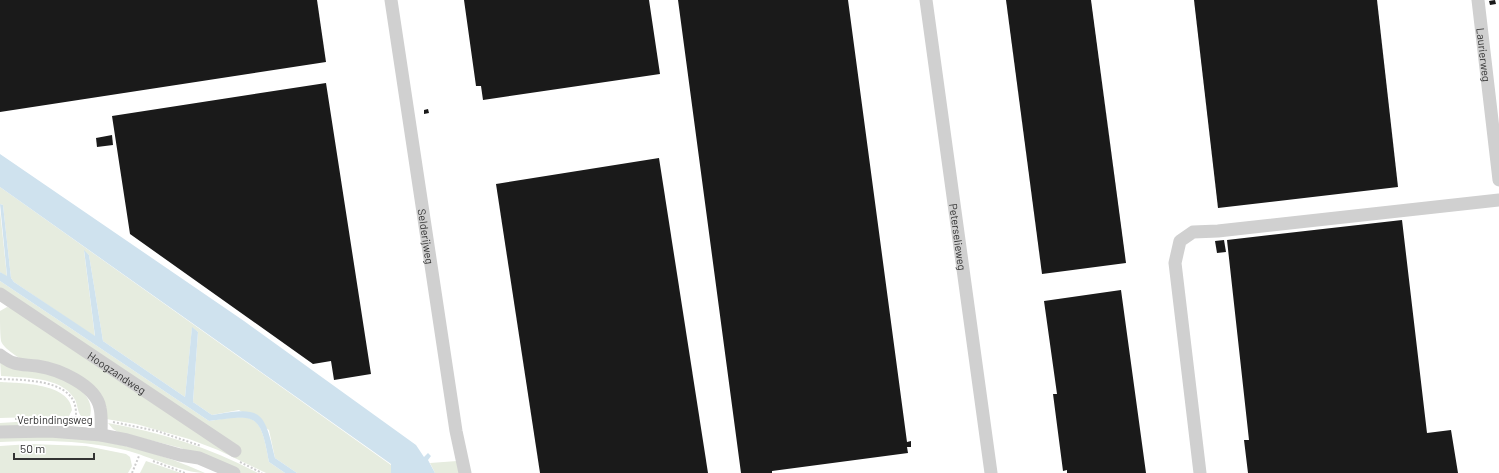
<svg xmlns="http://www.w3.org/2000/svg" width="1499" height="473" viewBox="0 0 1499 473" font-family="Barlow,sans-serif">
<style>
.green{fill:#e6ecdf}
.water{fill:#cfe2ee}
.building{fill:#1a1a1a}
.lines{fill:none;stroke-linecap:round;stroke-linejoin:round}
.path{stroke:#cdcdcd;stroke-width:2;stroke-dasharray:2 2;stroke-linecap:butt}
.minor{stroke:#d0d0d0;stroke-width:13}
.labels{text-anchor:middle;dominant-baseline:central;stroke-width:4;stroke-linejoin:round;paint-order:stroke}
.street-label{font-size:11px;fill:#333;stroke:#fff}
</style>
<rect width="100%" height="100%" fill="#fff"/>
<!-- green -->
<g class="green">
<polygon points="0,187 391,465 391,473 297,473 275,458 269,430 239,410 212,415 193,402 198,332 192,328 185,397 103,341 89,255 84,251 95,337 14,282 11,278 3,205 0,204"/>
<polygon points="0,210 7,277 0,272"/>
<path d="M0 281 209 421C256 414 260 412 269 462L285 473H266L218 450 189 439 136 424 106 419 100 395C81 387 7 359 1 341 0 333 0 320 0 311L7 307 11 308 0 290Z"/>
<path d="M0 360C24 366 101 380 90 417L81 416C77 411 78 404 74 398 60 376 23 378 1 376Z"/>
<path d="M0 382C19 383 70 383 72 410L69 416 0 418Z"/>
<polygon points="64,419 89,420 86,425 79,426 33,425 0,427 0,423"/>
<path d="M108 423C160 432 211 448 258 473H241L181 448 118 432 113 429Z"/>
<path d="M10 437C31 437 53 436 74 438 120 442 163 454 205 473 182 473 149 456 125 450 84 440 42 440 0 442V438Z"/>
<polygon points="30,444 86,446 126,454 130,457 132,466 128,473 0,473 0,446"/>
<polygon points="146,461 181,473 140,473"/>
<polygon points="457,461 459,473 435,473 430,463"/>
</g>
<!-- water -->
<g class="water">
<polygon points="0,154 244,321 416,445 424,457 428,453 431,456 428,460 435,473 391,473 391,464 0,187"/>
<path d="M0 204 3 205 11 278 14 282 95 336 84 250 89 255 103 341 185 397 192 327 198 332 193 402 212 415C262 406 264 410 275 458L297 473H285L269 462C260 412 256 415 209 421L0 281V272L7 276Z"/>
</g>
<!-- building -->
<g class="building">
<polygon points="0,0 317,0 326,62 0,112"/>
<polygon points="464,0 649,0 660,74 483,100 481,86 476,86"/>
<polygon points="678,0 848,0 907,442 911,441 911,447 907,447 908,453 772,471 772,473 741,473"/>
<polygon points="1006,0 1091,0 1126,263 1042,274"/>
<polygon points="1194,0 1377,0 1398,187 1218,208"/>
<polygon points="1495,0 1496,4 1490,5 1489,1"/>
<polygon points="326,83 371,374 334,380 331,361 313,364 130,234 112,116"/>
<polygon points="428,109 429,113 424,114 424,110"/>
<polygon points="112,135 113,145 97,147 96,138"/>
<polygon points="659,158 708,473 540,473 496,184"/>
<polygon points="1402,220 1427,433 1451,430 1458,473 1248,473 1244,440 1249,440 1227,240"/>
<polygon points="1224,240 1226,252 1217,253 1215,241"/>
<polygon points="1121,290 1146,473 1067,473 1067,470 1063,471 1053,394 1057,394 1044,301"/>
</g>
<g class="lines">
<!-- path -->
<g class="path">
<path d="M0 379C21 380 68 379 75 405 76 409 76 413 76 417"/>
<polyline points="15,419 76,417 91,419"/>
<polyline points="113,422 157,431 201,446"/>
<polyline points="153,461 185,473"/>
<polyline points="240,462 262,473"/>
<polyline points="132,473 139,456"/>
</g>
<!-- minor -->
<g class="minor">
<path id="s1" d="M391 0 456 431 465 473"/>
<path id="s2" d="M926 0 991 473"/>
<path id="s3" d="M1478 0 1499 180"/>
<path id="s4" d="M0 294 235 451"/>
<path d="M0 355C14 366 20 364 37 366 58 369 96 385 100 408 102 416 101 426 101 435"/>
<polyline points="0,432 50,431 101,435 127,440 180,455 199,458 234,473"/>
<polyline points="1200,473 1175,263 1180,241 1193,232 1218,231 1499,200"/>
</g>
</g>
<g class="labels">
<!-- street labels -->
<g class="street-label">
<text stroke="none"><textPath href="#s3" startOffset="55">Laurierweg</textPath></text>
<text stroke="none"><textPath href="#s2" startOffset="239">Peterselieweg</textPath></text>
<text stroke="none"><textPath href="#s1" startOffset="239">Selderijweg</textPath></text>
<text stroke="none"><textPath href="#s4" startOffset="141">Hoogzandweg</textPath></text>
<text x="55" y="419">Verbindingsweg</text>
</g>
</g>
<!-- scale -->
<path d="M14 453v6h80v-6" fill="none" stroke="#333333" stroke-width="2"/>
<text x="20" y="453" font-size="12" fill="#333333" stroke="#ffffff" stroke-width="3" paint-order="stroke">50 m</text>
</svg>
